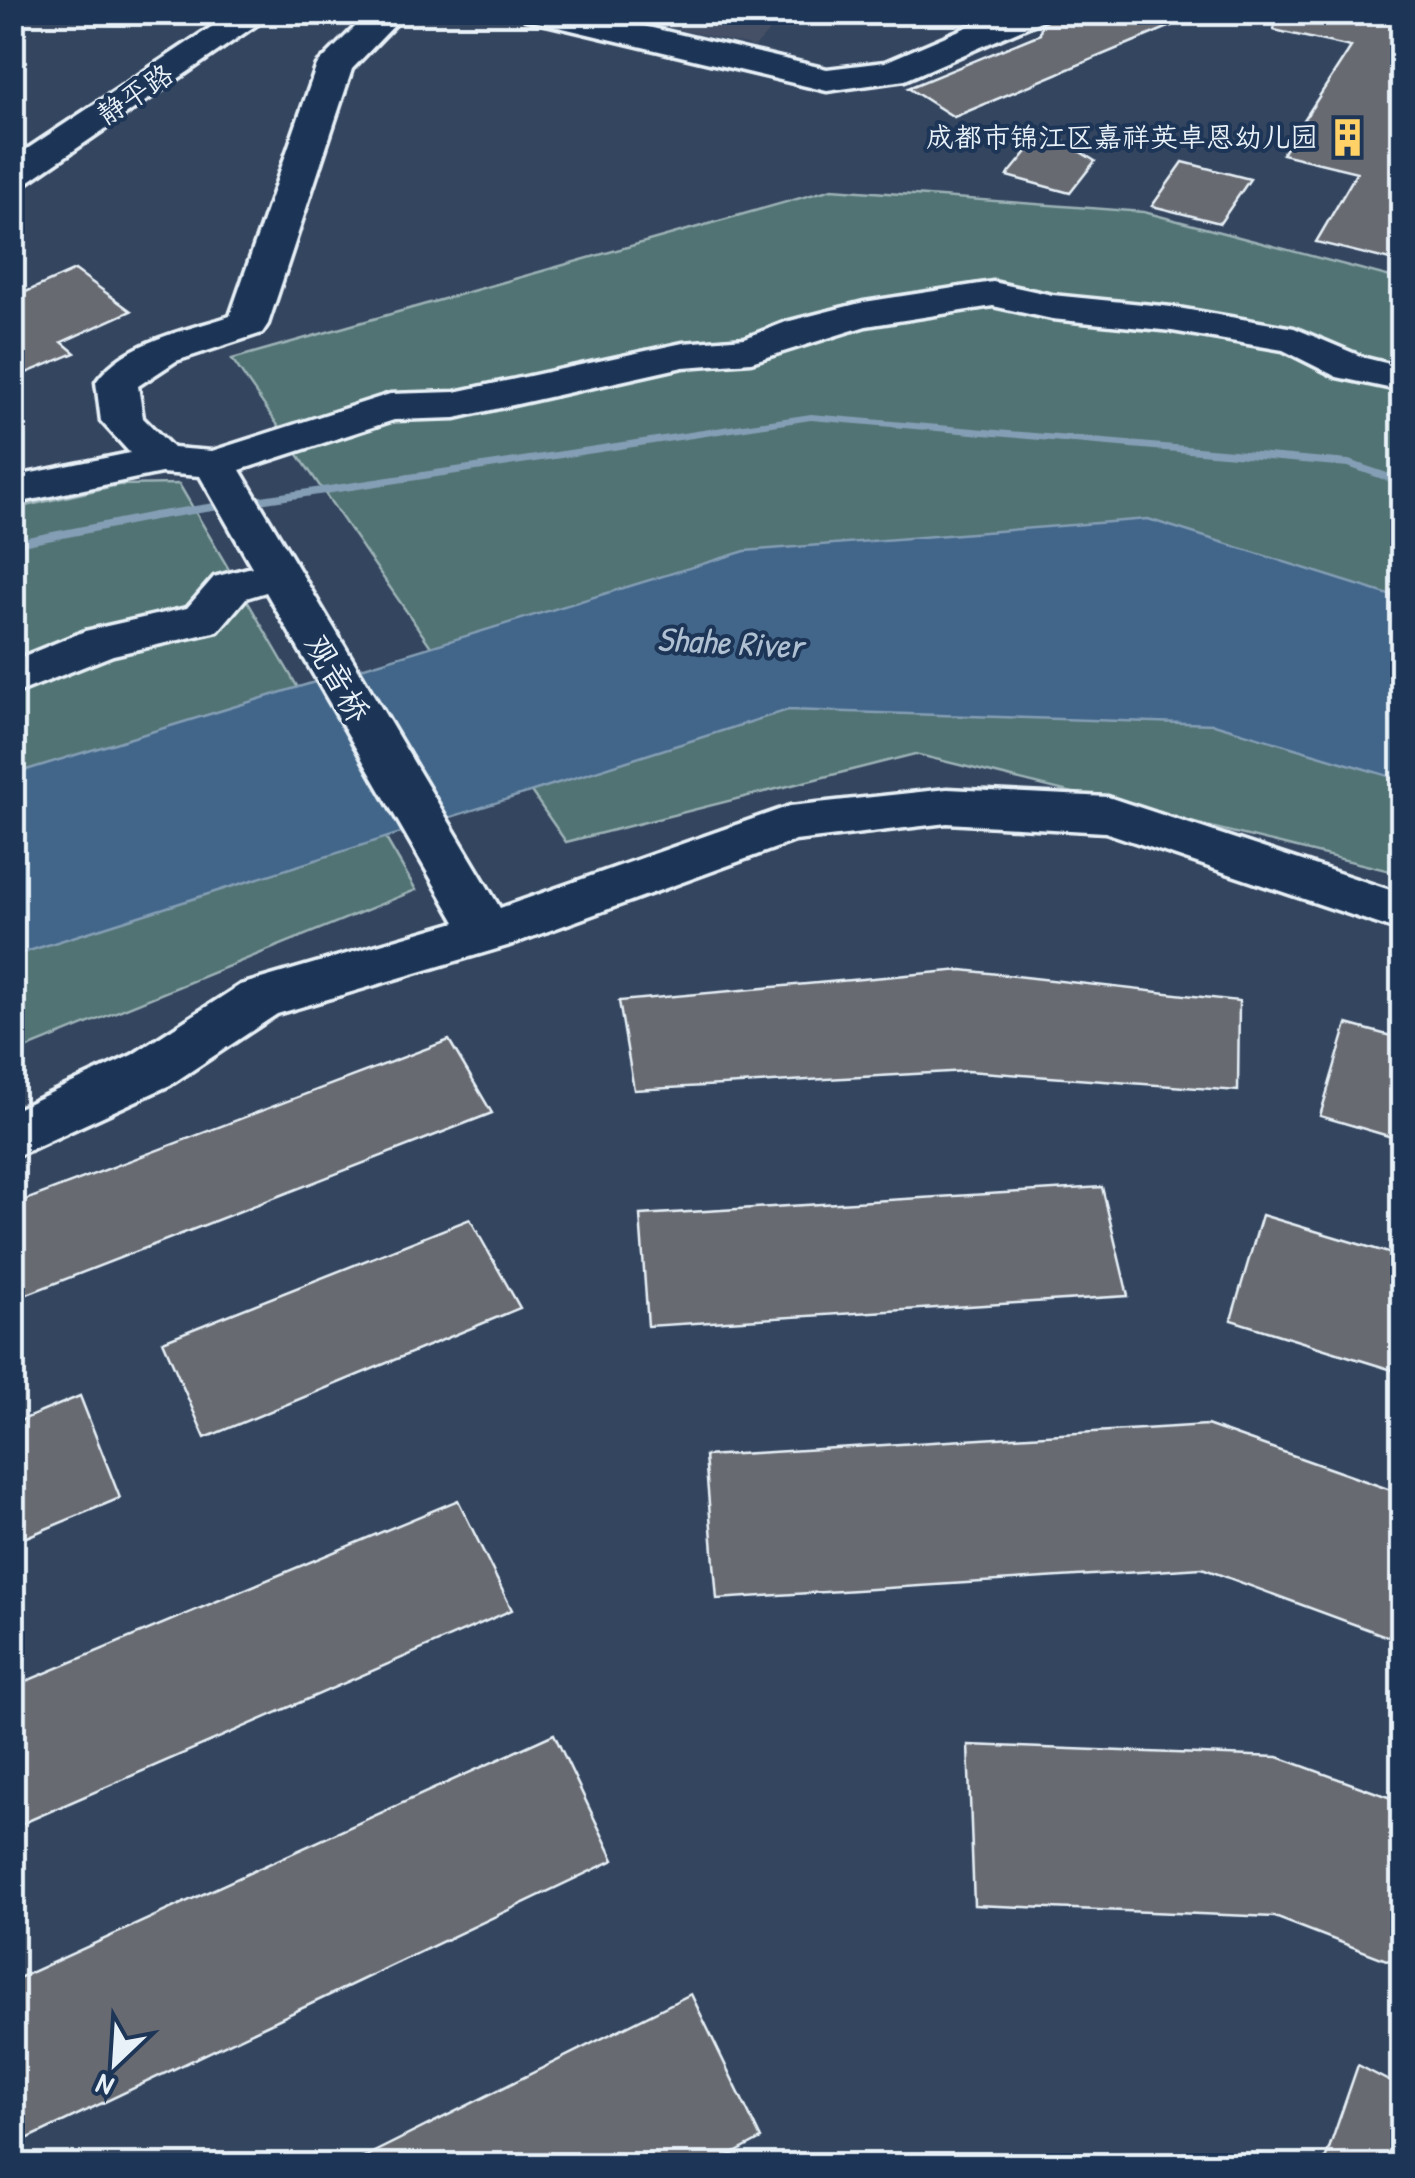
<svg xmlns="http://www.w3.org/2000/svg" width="1415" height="2178" viewBox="0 0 1415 2178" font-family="'Patrick Hand','LXGW WenKai TC',sans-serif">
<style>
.built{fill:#445065}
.green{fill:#517373;stroke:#9cb2b6;stroke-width:2.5}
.water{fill:#426689;stroke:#849eb5;stroke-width:2.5}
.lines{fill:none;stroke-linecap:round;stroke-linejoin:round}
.stream{fill:#849eb5;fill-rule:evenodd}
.building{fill:#686b72;stroke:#e8f1f8;stroke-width:2.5}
.minor-casing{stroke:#e8f1f8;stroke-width:7}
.minor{fill:#1d3557;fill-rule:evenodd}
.labels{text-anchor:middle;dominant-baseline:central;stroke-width:8;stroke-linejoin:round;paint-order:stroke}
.far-street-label{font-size:28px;fill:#e8f1f8;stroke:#1d3557}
.far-poi-label{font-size:28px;fill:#e8f1f8;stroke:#1d3557;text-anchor:end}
.street-label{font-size:32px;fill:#e8f1f8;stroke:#1d3557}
.water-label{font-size:35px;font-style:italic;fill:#aec0d1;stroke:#1d3557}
</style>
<rect width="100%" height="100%" fill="#34455f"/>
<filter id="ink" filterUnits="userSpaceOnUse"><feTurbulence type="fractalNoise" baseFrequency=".01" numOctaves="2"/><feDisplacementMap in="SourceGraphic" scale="20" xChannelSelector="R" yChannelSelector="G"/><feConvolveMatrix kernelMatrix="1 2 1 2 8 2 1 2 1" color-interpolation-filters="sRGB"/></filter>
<g filter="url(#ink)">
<!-- built -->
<polygon class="built" points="608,13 786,12 786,13 755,47"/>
<!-- green -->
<g class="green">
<polygon points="832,189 1144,212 1402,280 1402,874 915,754 566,842 232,359"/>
<polygon points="179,484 416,890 13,1054 12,509 118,485"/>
</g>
<!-- water -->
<polygon class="water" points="1148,519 1402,599 1402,780 1214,724 788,710 13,956 13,774 745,551"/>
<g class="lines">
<!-- stream -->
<polygon class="stream" points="811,414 1349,460 1402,478 1402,486 1348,467 811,420 154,520 12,548 12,540 154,512"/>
</g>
<!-- building -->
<g class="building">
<polygon points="1054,12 1202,13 954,117 908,88 1040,34 1041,25"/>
<polygon points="1276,12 1402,12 1402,263 1316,242 1357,172 1282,154 1351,47 1274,30"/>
<polygon points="1045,130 1095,161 1070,193 1007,176"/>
<polygon points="1183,162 1250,179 1220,223 1152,206"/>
<polygon points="75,270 131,311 62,342 75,353 12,379 12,298"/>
<polygon points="962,970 1239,1001 1238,1091 967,1071 634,1090 619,1001"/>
<polygon points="1347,1024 1402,1039 1402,1140 1320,1116"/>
<polygon points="449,1040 492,1113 12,1300 12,1205"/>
<polygon points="1102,1187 1128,1296 648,1326 640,1215"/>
<polygon points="1262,1215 1402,1257 1402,1373 1231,1320"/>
<polygon points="470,1219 520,1308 205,1438 163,1341"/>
<polygon points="80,1396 120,1498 12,1543 12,1424"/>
<polygon points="1207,1425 1402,1494 1402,1642 1202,1568 717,1599 705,1456"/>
<polygon points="458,1500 512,1610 12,1828 12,1687"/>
<polygon points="554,1734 614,1860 12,2146 12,1981"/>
<polygon points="968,1745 1278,1757 1402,1802 1402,1966 1275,1917 974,1905"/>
<polygon points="691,1994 761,2139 710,2166 346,2166"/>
<polygon points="1358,2065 1402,2088 1402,2166 1323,2166"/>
</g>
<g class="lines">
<defs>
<g id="minor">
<polygon points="234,12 275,12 25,184 12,187 12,159"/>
<path d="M370 12H407L352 69 268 324 262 333 176 361 138 386 143 418 173 448 212 451 390 394 455 392 683 343 745 338 786 322 864 302 993 282 1052 295 1172 307 1294 328 1365 358 1402 367V391L1337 377 1283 350 1172 331 1052 319 993 306 866 326 751 362 683 367 455 418 394 420 240 470 500 908 790 806 947 789 1108 797 1126 803 1402 894V932L1105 832 947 823 795 841 507 946 277 1014 170 1085 12 1158V1111L132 1055 240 985 456 922 266 592 246 598 218 631 113 655 12 695V661L85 631 187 608 214 577 252 567 200 476 161 473 12 504V477L130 453 101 421 96 382C124 341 186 331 230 316L317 65Z"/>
<polygon points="520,12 584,12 827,69 885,62 1002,12 1050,12 1045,19 905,80 827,91 525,19"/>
</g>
</defs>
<!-- minor casing -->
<use href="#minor" class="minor-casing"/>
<!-- minor -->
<use href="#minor" class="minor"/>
</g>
</g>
<!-- icons -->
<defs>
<symbol id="building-bare" viewBox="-9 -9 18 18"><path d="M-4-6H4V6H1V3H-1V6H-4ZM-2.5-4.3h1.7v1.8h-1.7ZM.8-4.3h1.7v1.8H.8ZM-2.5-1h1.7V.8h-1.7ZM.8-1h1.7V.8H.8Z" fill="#ffd166" stroke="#1d3557" stroke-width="2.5" paint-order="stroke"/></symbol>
</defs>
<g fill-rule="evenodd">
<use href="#building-bare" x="1320" y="110" width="55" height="55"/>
</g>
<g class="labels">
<!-- far-street labels -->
<g class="far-street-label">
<text transform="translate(135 94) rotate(-34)">静平路</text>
</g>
<!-- far-poi labels -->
<g class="far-poi-label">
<text x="1318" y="137">成都市锦江区嘉祥英卓恩幼儿园</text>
</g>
<!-- street labels -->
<g class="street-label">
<text transform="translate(338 678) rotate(60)">观音桥</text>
</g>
<!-- water labels -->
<g class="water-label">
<text transform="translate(730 642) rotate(3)">Shahe River</text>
</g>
</g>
<!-- margin -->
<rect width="1415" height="2178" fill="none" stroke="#1d3557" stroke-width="50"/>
<rect x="25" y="25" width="1365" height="2128" fill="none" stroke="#e8f1f8" stroke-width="4" filter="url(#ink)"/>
<!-- north arrow -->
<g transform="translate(115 2063) rotate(205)" stroke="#1d3557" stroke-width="8" paint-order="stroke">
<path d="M0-8L18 38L0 25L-18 38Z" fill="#e8f1f8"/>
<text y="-15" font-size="28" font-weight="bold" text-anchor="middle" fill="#e8f1f8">N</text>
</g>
</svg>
